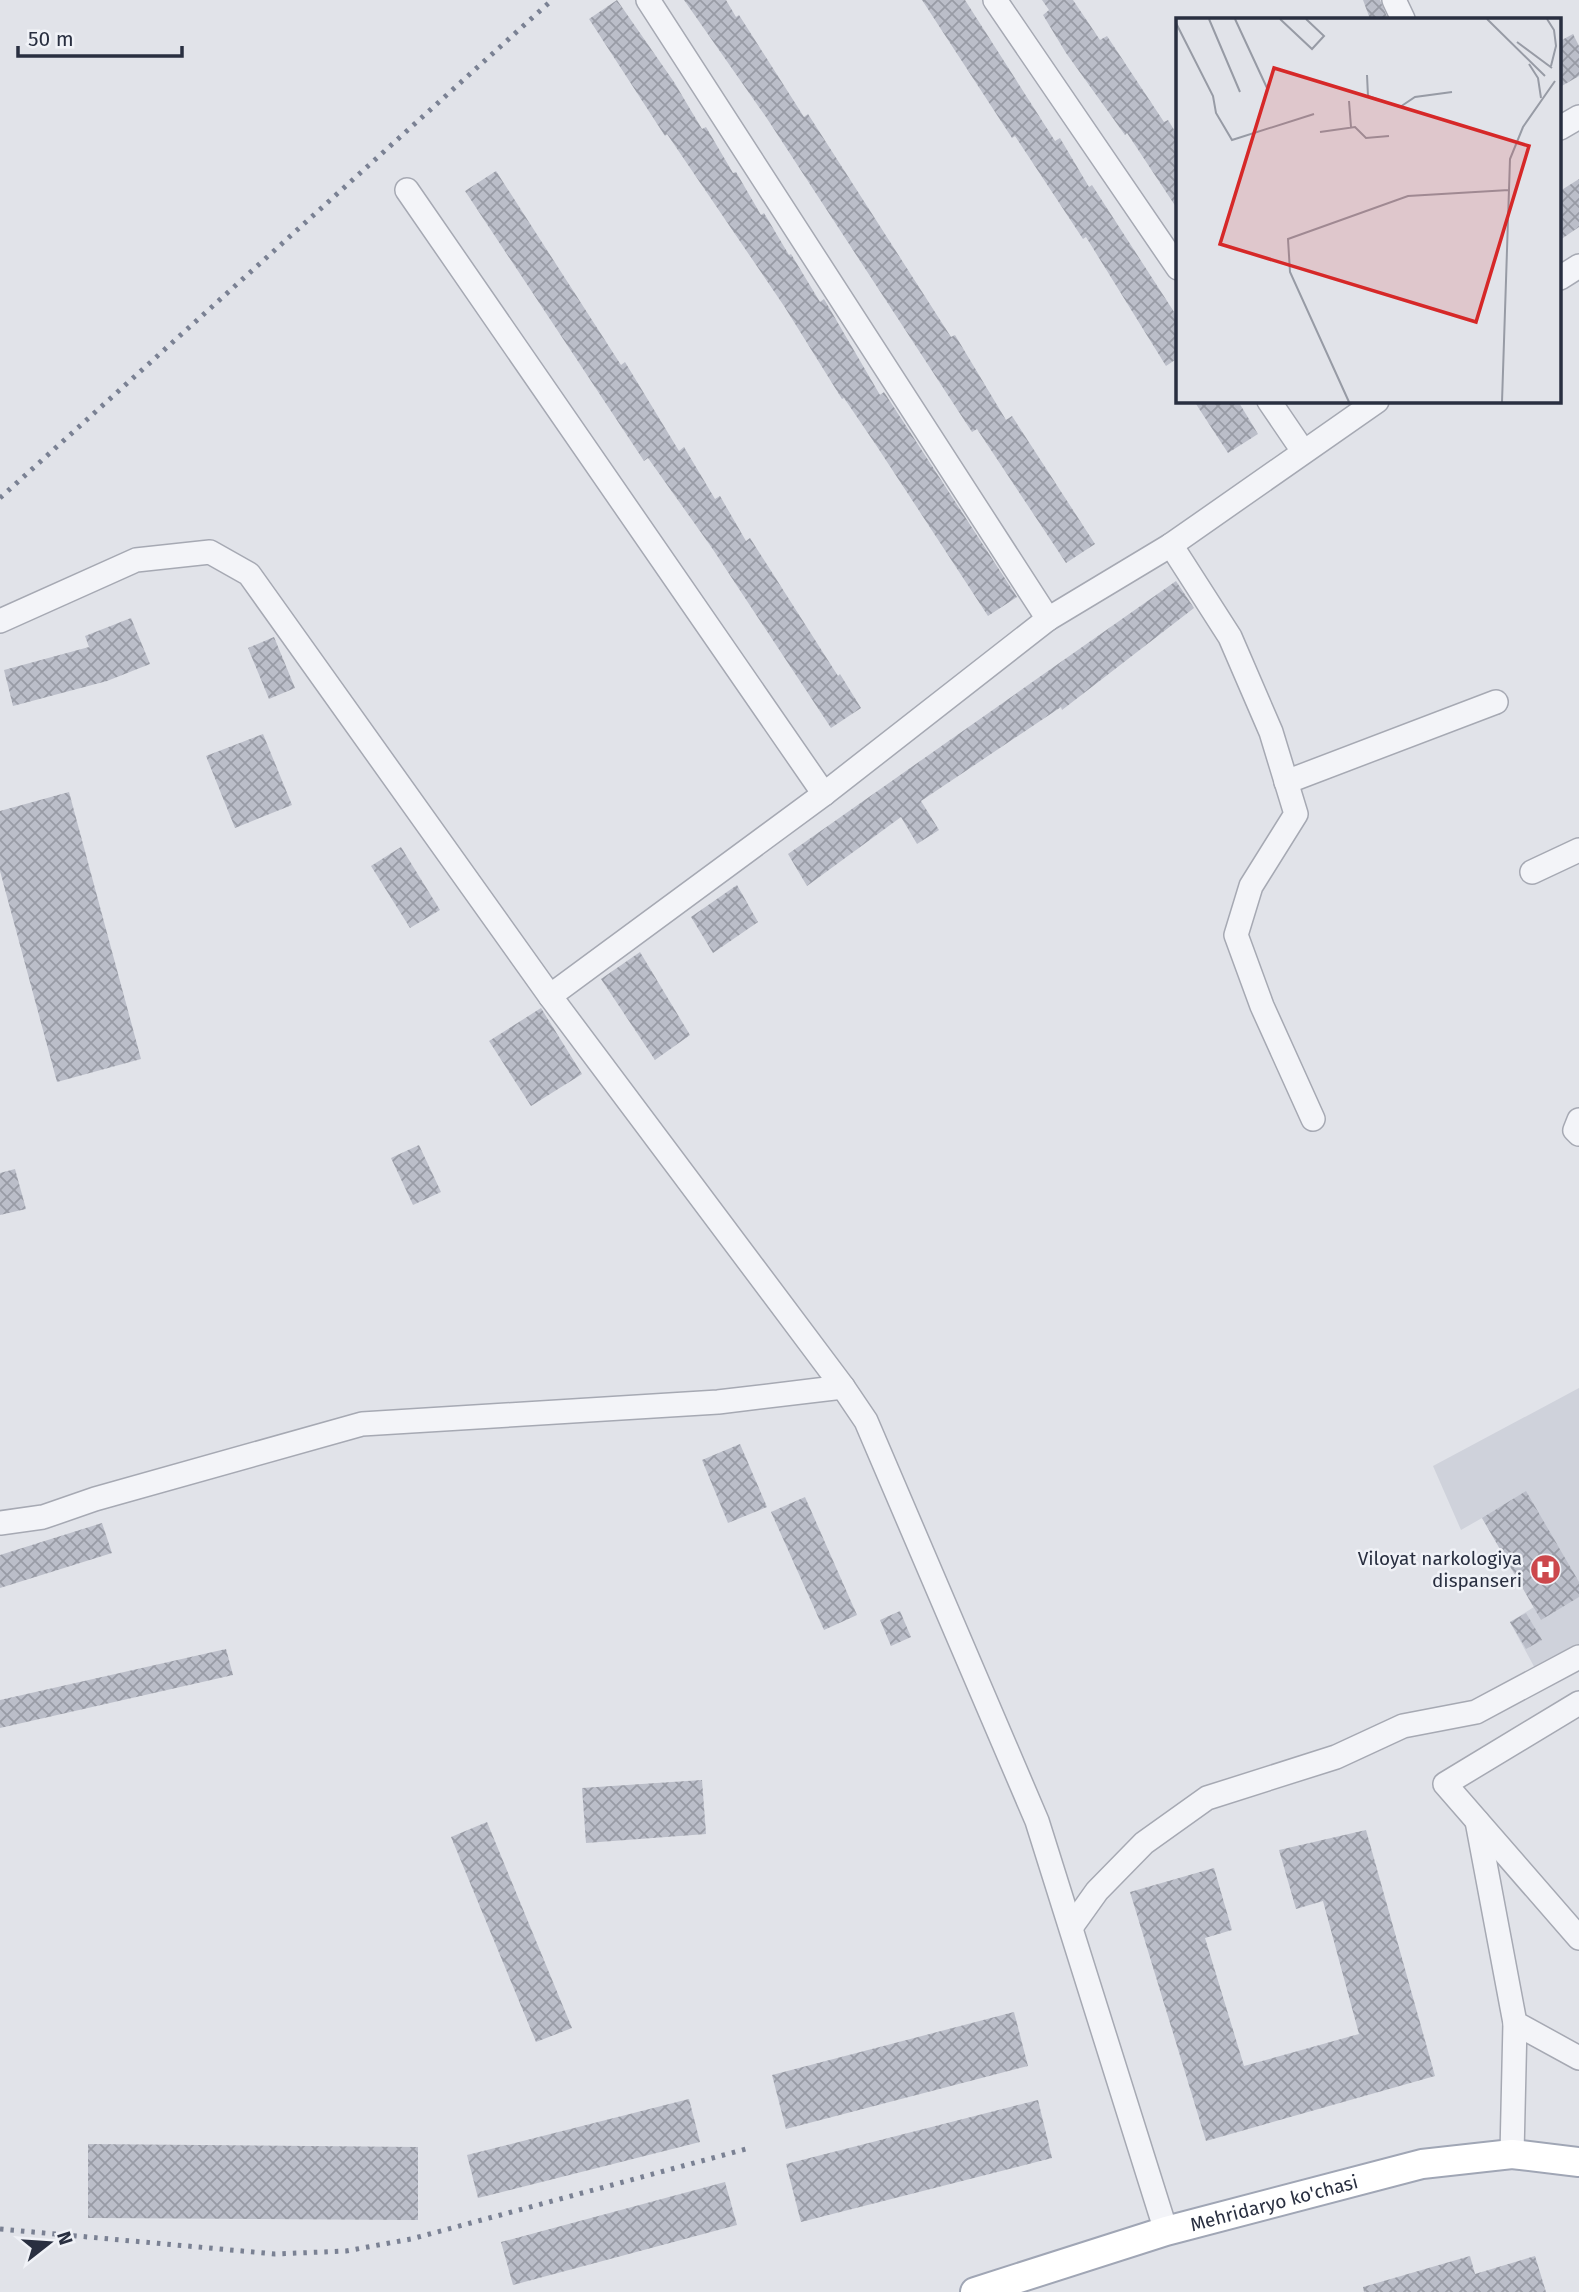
<svg xmlns="http://www.w3.org/2000/svg" width="1579" height="2292" viewBox="0 0 1579 2292" font-family="'Fira Sans',sans-serif">
<style>
.built{fill:#cfd2db}
.building{fill:url(#building-cross-hatch)}
.lines{fill:none;stroke-linecap:round;stroke-linejoin:round}
.minor-casing{stroke:#a6a9b3;stroke-width:26}
.major-casing{stroke:#a0a6b5;stroke-width:32}
.minor{stroke:#f3f4f8;stroke-width:23}
.major{stroke:#fff;stroke-width:28}
.rail{stroke:#7a8193;stroke-width:5;stroke-dasharray:3.5 7;stroke-linecap:butt}
.labels{text-anchor:middle;dominant-baseline:central;stroke-width:5;stroke-linejoin:round;paint-order:stroke}
.poi-label{font-size:19px;fill:#292f40;stroke:#f0f2f7;text-anchor:end}
.street-label{font-size:19px;fill:#292f40;stroke:#f0f2f7}
.inset-road{fill:none;stroke:#979ba5;stroke-width:2}
.view{fill:#d62828;fill-opacity:0.15;stroke:#d62828;stroke-width:3.5}
.inset-edge{fill:none;stroke:#292f40;stroke-width:3.5}
</style>
<defs>
<pattern id="building-cross-hatch" width="8" height="8" patternUnits="userSpaceOnUse" patternTransform="scale(1.75)"><rect width="8" height="8" fill="#bbbec9"/><path d="M0 0l8 8M0 8l8-8" fill="none" stroke="#989ba5"/></pattern>
</defs>
<rect width="100%" height="100%" fill="#e1e3e9"/>
<!-- built -->
<polygon class="built" points="1579,1388 1579,1648 1537,1672 1510,1622 1534,1607 1482,1518 1461,1530 1433,1466"/>
<!-- building -->
<g class="building">
<polygon points="617,0 674,82 702,129 706,127 733,173 736,172 761,215 764,213 789,255 791,254 820,302 824,299 880,395 884,392 1017,597 988,616 876,445 844,398 842,399 784,306 667,134 665,136 589,19"/>
<polygon points="684,0 726,0 736,17 739,15 804,117 808,114 951,337 955,335 1006,420 1012,416 1095,544 1066,563 977,429 972,432 766,117"/>
<polygon points="922,0 965,0 1055,141 1060,138 1089,187 1092,185 1178,318 1178,358 1166,366 1086,237 1083,239 1015,136 1012,138"/>
<polygon points="1042,0 1073,0 1100,40 1107,36 1164,122 1168,120 1178,136 1178,210 1127,133 1125,135 1066,53 1043,15 1049,10"/>
<polygon points="1363,0 1380,0 1388,19 1370,19"/>
<polygon points="1573,34 1579,46 1579,76 1560,87 1560,41"/>
<polygon points="496,171 621,365 625,362 679,451 684,447 715,499 720,496 746,541 750,538 838,676 840,674 861,708 831,728 712,548 648,458 644,461 465,191"/>
<polygon points="1579,179 1579,227 1560,240 1560,191"/>
<polygon points="1194,401 1238,401 1258,434 1228,453"/>
<polygon points="1176,581 1194,608 1062,710 1061,707 921,801 939,830 917,844 901,817 807,886 788,854"/>
<polygon points="131,618 150,664 107,681 13,706 4,670 89,647 85,636"/>
<polygon points="274,637 295,688 269,699 248,648"/>
<polygon points="263,734 292,805 235,828 206,756"/>
<polygon points="69,792 141,1059 57,1082 0,871 0,811"/>
<polygon points="401,847 440,910 410,928 371,866"/>
<polygon points="737,885 758,922 713,953 691,917"/>
<polygon points="640,952 690,1035 655,1060 601,979"/>
<polygon points="541,1008 582,1074 531,1106 489,1041"/>
<polygon points="419,1145 441,1192 413,1205 391,1158"/>
<polygon points="15,1169 26,1209 0,1215 0,1173"/>
<polygon points="740,1444 767,1507 728,1523 702,1460"/>
<polygon points="1526,1491 1579,1582 1579,1597 1541,1620 1482,1518"/>
<polygon points="805,1497 857,1615 824,1630 771,1512"/>
<polygon points="102,1523 112,1553 0,1588 0,1555"/>
<polygon points="900,1611 911,1637 891,1646 880,1620"/>
<polygon points="1526,1613 1542,1640 1526,1649 1510,1622"/>
<polygon points="226,1649 233,1675 0,1728 0,1700"/>
<polygon points="702,1780 706,1834 586,1843 582,1788"/>
<polygon points="487,1822 572,2028 536,2042 451,1837"/>
<polygon points="1366,1830 1435,2076 1206,2141 1130,1892 1214,1868 1232,1930 1205,1938 1244,2066 1359,2034 1323,1901 1296,1909 1279,1850"/>
<polygon points="1014,2012 1028,2066 786,2129 772,2075"/>
<polygon points="689,2099 700,2142 478,2198 467,2155"/>
<polygon points="1038,2100 1052,2158 801,2222 786,2164"/>
<polygon points="88,2144 418,2147 418,2220 88,2218"/>
<polygon points="725,2182 737,2225 513,2285 501,2242"/>
<polygon points="1470,2256 1475,2274 1535,2256 1546,2292 1364,2292 1363,2287"/>
</g>
<g class="lines">
<defs>
<g id="minor">
<polyline points="648,0 1048,619"/>
<polyline points="995,0 1178,268"/>
<polyline points="1394,0 1403,19"/>
<polyline points="1560,128 1579,117"/>
<polyline points="407,190 824,794"/>
<polyline points="1560,278 1579,266"/>
<polyline points="1269,401 1303,451"/>
<polyline points="1171,545 1230,637 1271,732 1296,814 1251,886 1236,935 1262,1006 1313,1119"/>
<polyline points="0,621 136,560 210,552 249,574 550,996 843,1387 866,1421 1037,1821 1166,2231"/>
<polyline points="1286,782 1496,702"/>
<polyline points="1532,872 1579,850"/>
<polyline points="550,996 824,794 1048,619 1171,545 1377,401"/>
<polyline points="1579,1120 1575,1130 1579,1134"/>
<polyline points="0,1523 43,1517 95,1499 362,1424 718,1402 843,1387"/>
<polyline points="1579,1703 1445,1784 1579,1938"/>
<polyline points="1477,1821 1515,2023 1579,2058"/>
<polyline points="1072,1926 1097,1891 1144,1843 1207,1798 1336,1757 1403,1726 1476,1712 1579,1657"/>
<polyline points="1512,2154 1515,2023"/>
</g>
<g id="major">
<path id="s1" d="M975 2292 1166 2231 1422 2164 1512 2154 1579 2162"/>
</g>
</defs>
<!-- minor casing -->
<use href="#minor" class="minor-casing"/>
<!-- major casing -->
<use href="#major" class="major-casing"/>
<!-- minor -->
<use href="#minor" class="minor"/>
<!-- major -->
<use href="#major" class="major"/>
<!-- rail -->
<g class="rail">
<polyline points="0,498 552,0"/>
<polyline points="0,2229 275,2254 346,2251 411,2239 746,2149"/>
</g>
</g>
<!-- icons -->
<defs>
<symbol id="hospital-disc" viewBox="-11 -11 22 22"><circle r="9.5" fill="#cc484c" stroke="#f0f2f7"/><path d="M-5-5h3v3.5h4V-5h3V5h-3V1.5h-4V5h-3Z" fill="#fff"/></symbol>
</defs>
<g fill-rule="evenodd">
<use href="#hospital-disc" x="1528" y="1552" width="35" height="35"/>
</g>
<g class="labels">
<!-- poi labels -->
<g class="poi-label">
<text x="1522" y="1558">Viloyat narkologiya<tspan x="1522" dy="22">dispanseri</tspan></text>
</g>
<!-- street labels -->
<g class="street-label">
<text stroke="none"><textPath href="#s1" startOffset="312">Мehridaryo ko'chasi</textPath></text>
</g>
</g>
<!-- overview -->
<g transform="translate(1176 18)">
<rect width="385" height="385" fill="#e1e3e9"/>
<path class="inset-road" d="M33 1 64 74M59 1 91 70M104 1 136 31 148 18 130 1M311 1 369 58M371 1 378 12 380 28 375 48M0 5 37 78 40 95 56 122 138 96M341 24 376 50M353 46 362 60 365 80M191 57 192 78 224 89 239 79 276 74M173 83 175 109M144 114 179 109 190 120 213 118M173 384 114 254 112 221 232 178 333 172M326 384 334 141 347 109 379 63"/>
<path class="view" d="M98 50 353 128 300 304 44 226Z"/>
<rect width="385" height="385" class="inset-edge"/>
</g>
<!-- north arrow -->
<g transform="translate(49 2243) rotate(73)" stroke="#f0f2f7" stroke-width="5" paint-order="stroke">
<path d="M0-5L12 26L0 18L-12 26Z" fill="#292f40"/>
<text y="-10" font-size="19" font-weight="bold" text-anchor="middle" fill="#292f40">N</text>
</g>
<!-- scale -->
<path d="M18 46v10h164v-10" fill="none" stroke="#292f40" stroke-width="3.5"/>
<text x="28" y="46" font-size="21" fill="#292f40" stroke="#f0f2f7" stroke-width="5" paint-order="stroke">50 m</text>
</svg>
